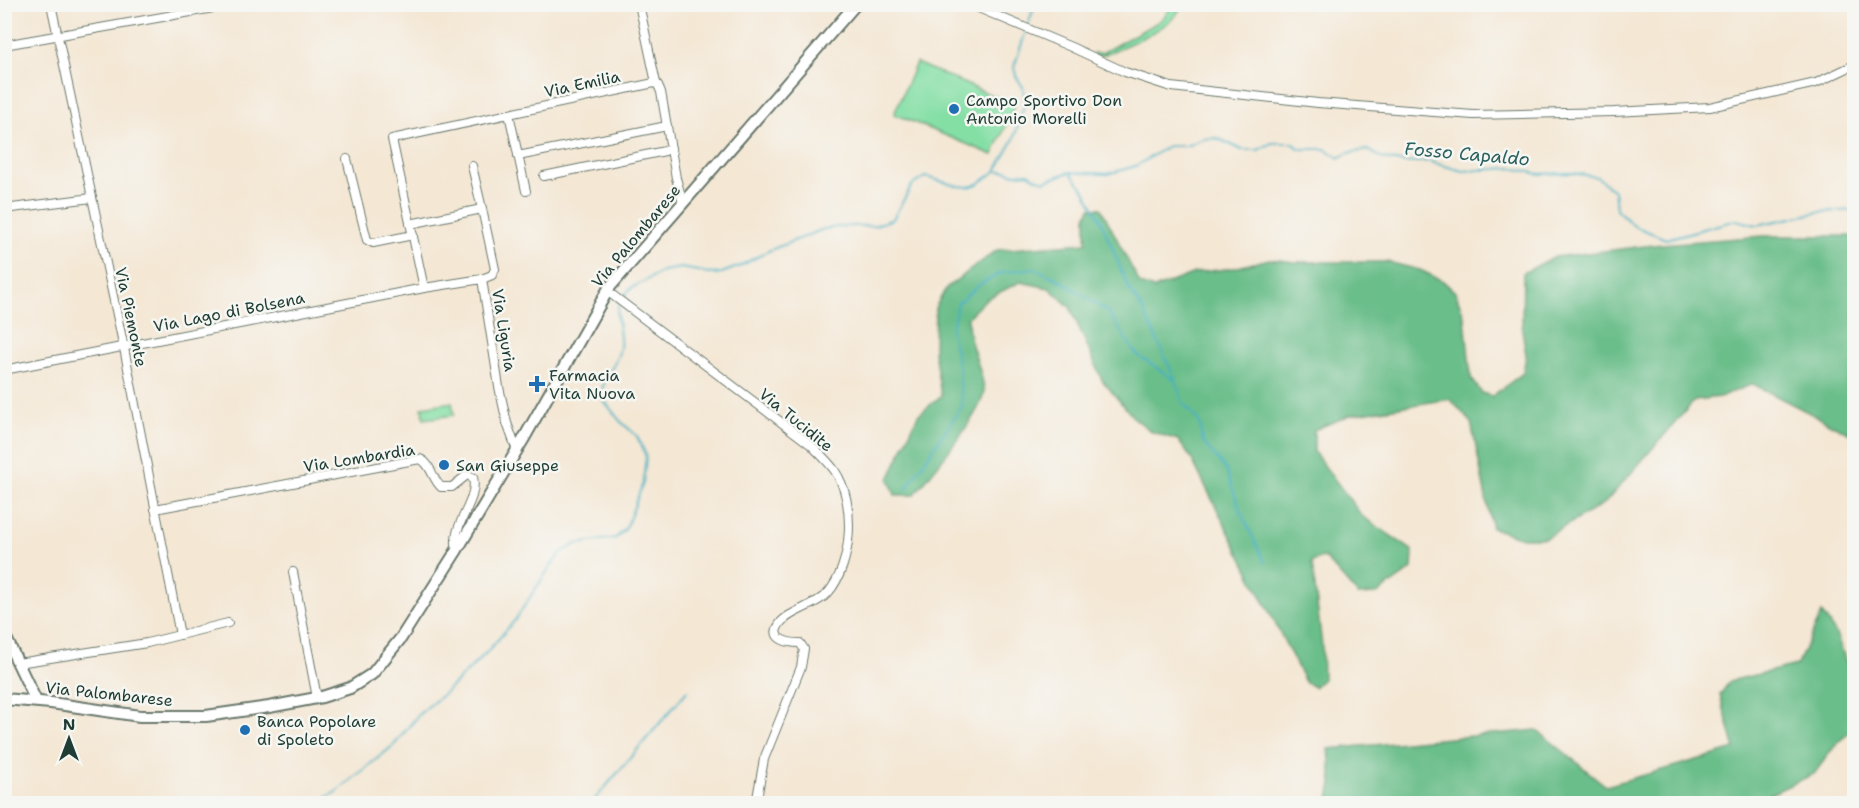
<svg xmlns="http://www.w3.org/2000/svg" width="1859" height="808" viewBox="0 0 1859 808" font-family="'Shantell Sans',sans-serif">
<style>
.green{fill:#84dfa5;stroke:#528e6c;stroke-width:1.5}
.forest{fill:#6bbe8a;stroke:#457e5f;stroke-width:1.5}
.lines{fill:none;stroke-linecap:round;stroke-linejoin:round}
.stream{stroke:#45b0c3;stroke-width:2}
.street-casing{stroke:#6a786c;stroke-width:10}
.secondary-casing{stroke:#6a786c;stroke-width:14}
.street{stroke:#fff;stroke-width:8}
.secondary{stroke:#fff;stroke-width:10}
.poi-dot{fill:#1f6fb2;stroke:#f6f6f2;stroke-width:2}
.labels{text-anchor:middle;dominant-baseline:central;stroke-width:5;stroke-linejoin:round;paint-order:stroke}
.street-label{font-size:16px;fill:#1f3d34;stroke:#f6f6f2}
.poi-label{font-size:16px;fill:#1f3d34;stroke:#f6f6f2;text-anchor:start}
.water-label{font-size:18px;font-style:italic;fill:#2a605f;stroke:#f6f6f2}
</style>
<rect width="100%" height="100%" fill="#f6f6f2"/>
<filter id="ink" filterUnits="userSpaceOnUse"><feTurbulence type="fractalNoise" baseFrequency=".0167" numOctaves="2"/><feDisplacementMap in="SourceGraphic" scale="12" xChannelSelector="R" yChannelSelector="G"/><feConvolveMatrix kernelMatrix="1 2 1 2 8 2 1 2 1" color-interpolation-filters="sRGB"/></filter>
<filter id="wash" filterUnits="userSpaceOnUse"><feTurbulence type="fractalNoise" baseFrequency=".008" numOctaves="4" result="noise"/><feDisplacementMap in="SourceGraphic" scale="24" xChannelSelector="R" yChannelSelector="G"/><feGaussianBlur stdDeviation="1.35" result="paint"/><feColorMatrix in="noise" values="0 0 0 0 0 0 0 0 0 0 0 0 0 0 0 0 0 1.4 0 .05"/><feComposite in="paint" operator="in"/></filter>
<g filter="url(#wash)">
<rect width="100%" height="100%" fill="#f4e7d4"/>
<!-- green -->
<g class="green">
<path d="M1173 5H1181C1178 27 1121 47 1101 56H1096L1093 53H1102L1156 23 1163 18Z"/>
<polygon points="916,63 1015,105 993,155 894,114"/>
<polygon points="452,402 454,415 424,419 422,407"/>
</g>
<!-- forest -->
<g class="forest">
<path d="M1090 208H1101L1140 284 1154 289 1194 273 1234 268 1269 259 1296 262H1388L1420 270 1443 281 1455 292 1465 318 1471 378 1482 393 1492 396 1523 373 1526 355 1522 329 1523 273 1555 257 1662 244 1764 236H1854V436L1753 384 1720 397 1695 400 1605 503 1545 538H1522L1492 528 1471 422 1450 399 1350 415 1314 430V452L1362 516 1413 551 1412 569 1377 594 1358 595 1324 557 1312 562 1322 646 1323 679 1314 687 1305 682 1191 458 1178 440 1152 432 1132 416 1102 380 1070 307 1049 288 1020 282 986 299 968 317C967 344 981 363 984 389 987 408 928 477 914 495H895L889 479 918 415 941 396 934 351 935 308 946 288 997 250 1086 243V217Z"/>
<polygon points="1822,613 1836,634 1854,683 1854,729 1837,743 1814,774 1751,803 1328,803 1332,784 1329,749 1537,730 1606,786 1735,749 1720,695 1730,681 1797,665"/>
</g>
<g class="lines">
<!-- stream -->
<g class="stream">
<polyline points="996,171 1007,171 1015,174 1029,173 1035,178 1045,181 1070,172 1108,174 1136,166 1168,146 1186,146 1203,139 1217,138 1242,150 1258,150 1272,143 1294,143 1299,149 1325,149 1339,158 1348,153 1368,150 1384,159 1407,163 1427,161 1463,171 1512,168 1539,174 1573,173 1597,177 1614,191 1616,209 1634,226 1666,239 1736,220 1757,225 1820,212 1854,210"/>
<polyline points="1070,172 1085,191 1099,216 1128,287 1144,312 1176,381 1183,403 1199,421 1203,442 1226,470 1241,512 1265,563"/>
<polyline points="621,299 630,289 663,271 681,268 714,274 722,273 740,266 768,251 824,229 846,226 873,226 893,219 912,185 926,177 958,186 969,187 978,184 996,171 1014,139 1025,102 1023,87 1016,76 1014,67 1035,4"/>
<polyline points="906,489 962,406 959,368 951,330 958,303 979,285 1001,273 1034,268 1060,280 1108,312 1136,354 1176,381"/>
<path d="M139 804C169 797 195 799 225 804"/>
<path d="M315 804 336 792 394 745 420 713 445 693 488 651 515 620 550 567 562 552 576 544 616 538 626 528 643 483 646 456 637 436 620 421 602 398C600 378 618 366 620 347 622 332 614 319 619 304"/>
<polyline points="591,804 688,690"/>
</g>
</g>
</g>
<g filter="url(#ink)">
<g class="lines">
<defs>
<g id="street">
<polyline points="51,4 124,348 180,635"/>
<polyline points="639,4 656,83"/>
<polyline points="969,4 1071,47 1125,72 1171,87 1318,103 1473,115 1614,112 1710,107 1816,83 1854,65"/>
<polyline points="4,45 236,4"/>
<polyline points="509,114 526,191"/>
<polyline points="518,156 667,126"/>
<polyline points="347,159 367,240 373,243 413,235"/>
<polyline points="472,166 482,209"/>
<polyline points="544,176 665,151 671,148"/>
<polyline points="4,209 92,198"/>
<polyline points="410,224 482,209 495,269 492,275 482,279"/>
<path d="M607 291 810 444C819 453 828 461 835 471 856 502 853 564 828 593 816 606 786 612 779 625 769 640 790 643 800 643L804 649 801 667 764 759 756 804"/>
<polyline points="4,370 424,288"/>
<polyline points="517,451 507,423 499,387 482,279 424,288 392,139 654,83 658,85 661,92 676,178 683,203"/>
<path d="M155 509 420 459C431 463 432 479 441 487H452L467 475 473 477C479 503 450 524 457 550"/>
<polyline points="293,572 317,698"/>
<polyline points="18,663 147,643 228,623"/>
</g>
<g id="secondary">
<polyline points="4,634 36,701"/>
<polyline points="4,699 51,703 140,716 206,716 269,707 322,697 350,688 372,674 401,638 457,550 523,440 609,288 856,4"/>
</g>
</defs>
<!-- street casing -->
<use href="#street" class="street-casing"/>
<!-- secondary casing -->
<use href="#secondary" class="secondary-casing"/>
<!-- street -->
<use href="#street" class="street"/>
<!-- secondary -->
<use href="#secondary" class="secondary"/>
</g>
</g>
<!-- markers -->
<g class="poi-dot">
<circle cx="954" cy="109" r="6"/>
<path d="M534 375h6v6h6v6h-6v6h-6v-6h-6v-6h6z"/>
<circle cx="444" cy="465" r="6"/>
<circle cx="245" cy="730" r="6"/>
</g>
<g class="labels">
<!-- street labels -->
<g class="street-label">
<text transform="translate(582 84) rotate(-12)">Via Emilia</text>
<text transform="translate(636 236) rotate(-50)">Via Palombarese</text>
<text transform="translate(229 312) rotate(-11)">Via Lago di Bolsena</text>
<text transform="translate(131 317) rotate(78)">Via Piemonte</text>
<text transform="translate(504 330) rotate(81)">Via Liguria</text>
<text transform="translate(796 420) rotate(39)">Via Tucidite</text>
<text transform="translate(359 458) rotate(-9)">Via Lombardia</text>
<text transform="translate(109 694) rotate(6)">Via Palombarese</text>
</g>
<!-- poi labels -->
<g class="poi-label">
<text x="966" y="100">Campo Sportivo Don<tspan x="966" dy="18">Antonio Morelli</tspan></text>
<text x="549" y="375">Farmacia<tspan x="549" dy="18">Vita Nuova</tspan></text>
<text x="456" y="465">San Giuseppe</text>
<text x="257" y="721">Banca Popolare<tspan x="257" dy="18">di Spoleto</tspan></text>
</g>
<!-- water labels -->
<g class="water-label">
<text transform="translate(1467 154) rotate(5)">Fosso Capaldo</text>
</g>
</g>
<!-- margin -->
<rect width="1859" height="808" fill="none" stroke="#f6f6f2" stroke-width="24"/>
<!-- north arrow -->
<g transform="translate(69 739)" stroke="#f6f6f2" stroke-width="4.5" paint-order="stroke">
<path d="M0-4.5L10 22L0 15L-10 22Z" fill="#1f3d34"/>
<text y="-9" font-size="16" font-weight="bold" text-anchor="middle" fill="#1f3d34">N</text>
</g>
</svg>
